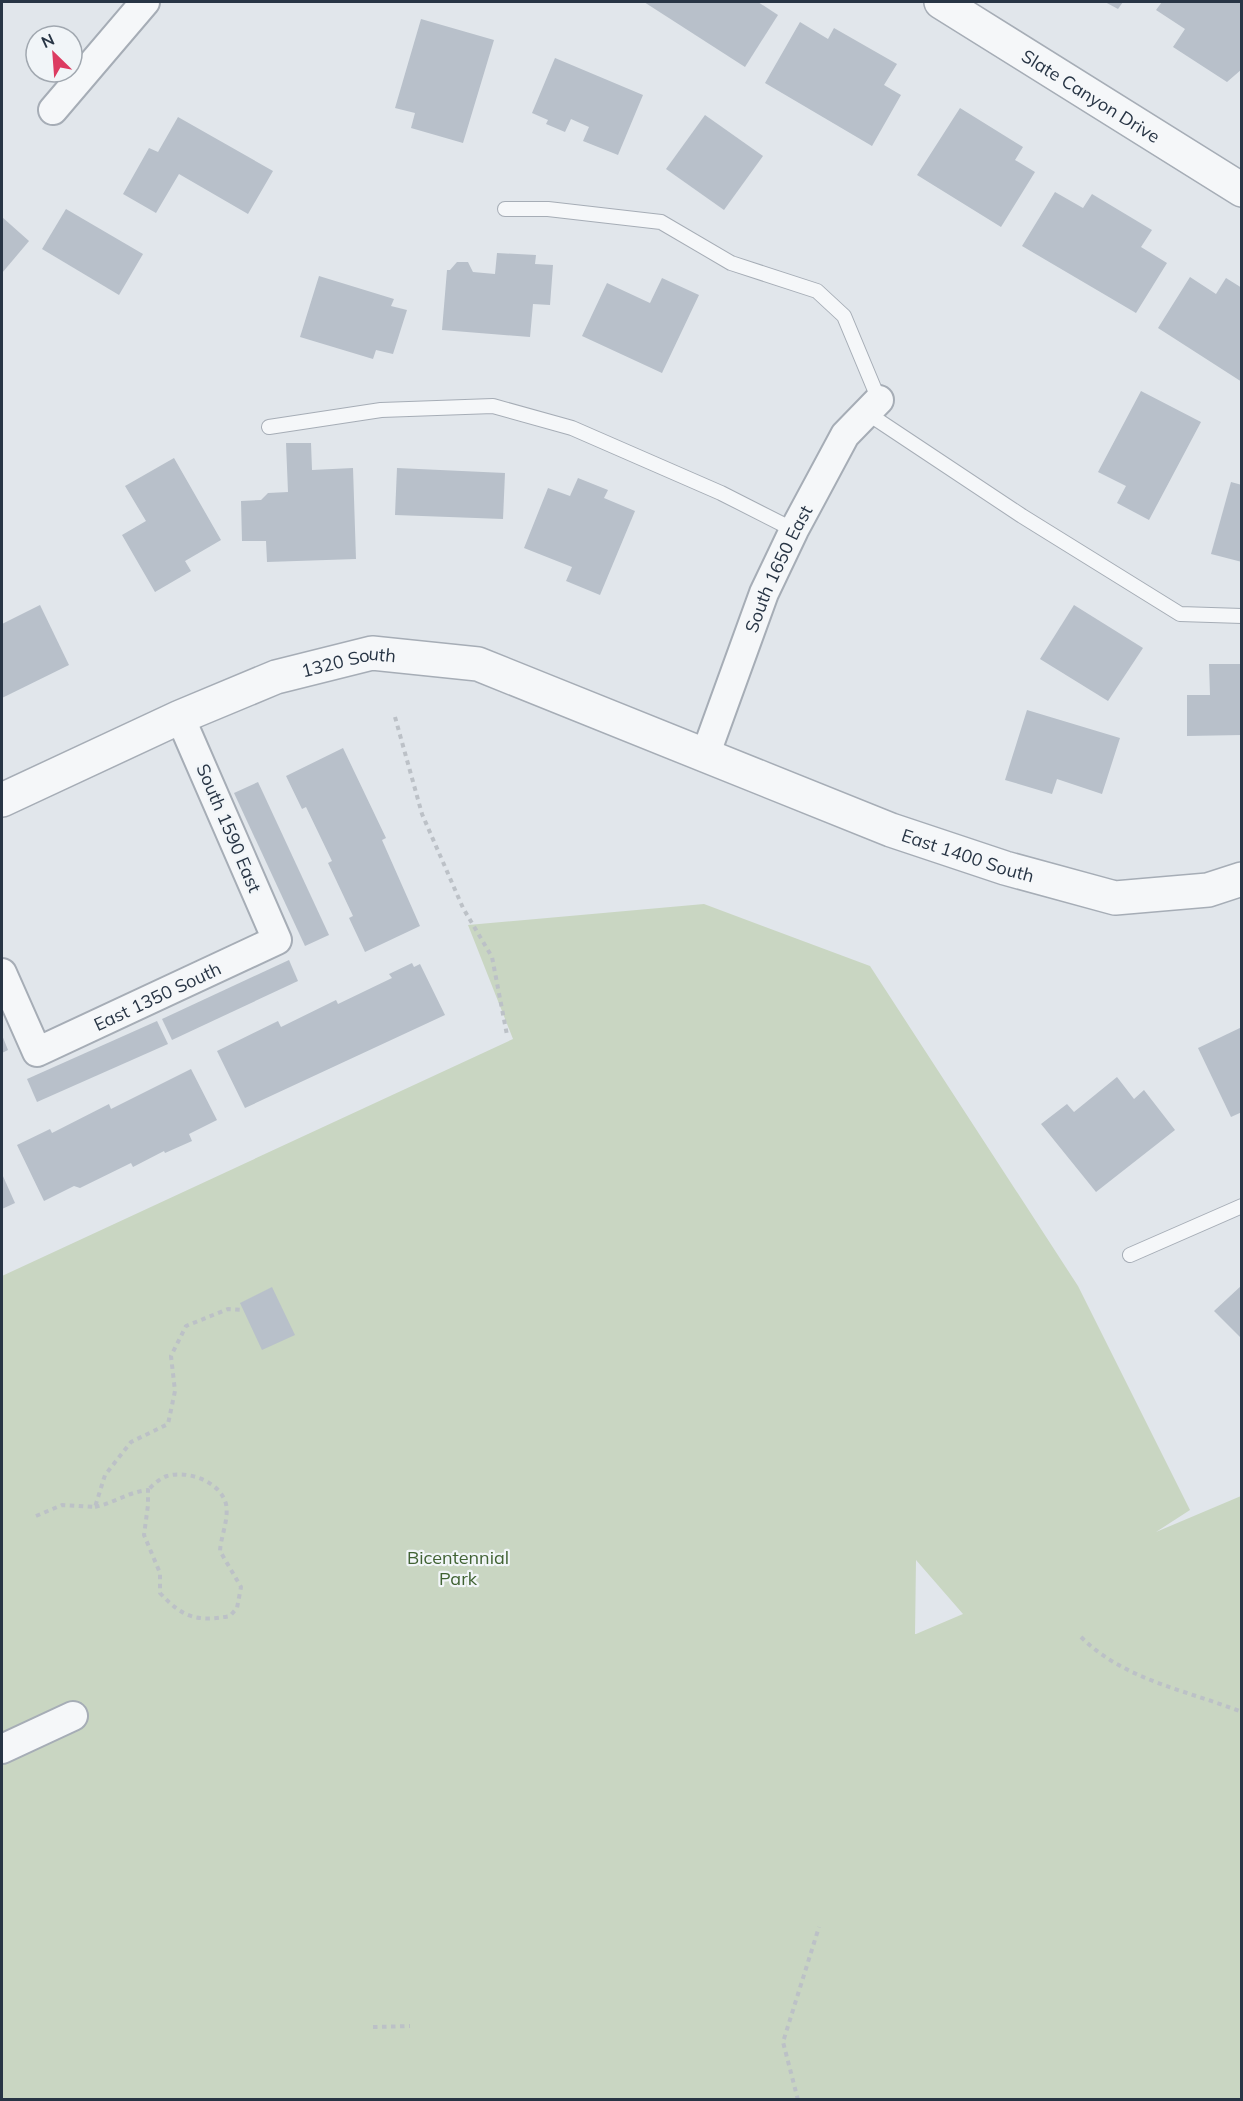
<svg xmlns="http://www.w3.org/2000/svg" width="1243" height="2101" viewBox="0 0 1243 2101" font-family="Mulish,sans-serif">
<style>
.green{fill:#c9d6c2;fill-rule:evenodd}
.building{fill:#b8c0ca}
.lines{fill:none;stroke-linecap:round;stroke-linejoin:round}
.service-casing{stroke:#a6adb6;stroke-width:16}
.minor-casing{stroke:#a6adb6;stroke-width:32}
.tertiary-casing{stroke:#a6adb6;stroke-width:36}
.path{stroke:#bcc1c7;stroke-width:4;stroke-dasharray:4.5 4.5;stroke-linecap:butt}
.service{stroke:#f5f7f9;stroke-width:14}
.minor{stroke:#f5f7f9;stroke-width:28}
.tertiary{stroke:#f5f7f9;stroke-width:33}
.labels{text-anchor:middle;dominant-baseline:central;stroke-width:4.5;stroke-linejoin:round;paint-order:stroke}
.street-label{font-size:18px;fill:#283545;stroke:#f1f5f8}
.park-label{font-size:18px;fill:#406233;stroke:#f1f5f8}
</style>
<rect width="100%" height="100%" fill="#e1e6eb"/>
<!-- green -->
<path class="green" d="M704 904 870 966 1078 1286 1190 1510 1156 1532 1241 1496V2099H2V1276L513 1039 468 925ZM916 1560 963 1614 916 1634H915Z"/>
<!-- building -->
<g class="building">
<polygon points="644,2 758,2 778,15 745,67"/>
<polygon points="1105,2 1123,2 1118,9"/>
<polygon points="1162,2 1242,2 1242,69 1227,82 1173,47 1185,29 1156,10"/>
<polygon points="421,19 494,40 463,143 411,128 415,113 395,108"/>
<polygon points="800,22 828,39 834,28 897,64 884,85 901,95 872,146 765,83"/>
<polygon points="555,58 643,95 618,155 583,141 589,127 571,119 565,132 546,124 548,120 532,113"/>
<polygon points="960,108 1023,147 1015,160 1035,172 1001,227 917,175"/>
<polygon points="705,115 763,156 724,210 666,169"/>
<polygon points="178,117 273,171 248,214 179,174 156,213 123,194 149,148 158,152"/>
<polygon points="1055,192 1083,208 1092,194 1152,230 1141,247 1167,263 1136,313 1022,246"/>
<polygon points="66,209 143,254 119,295 42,249"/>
<polygon points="2,217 29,241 2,273"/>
<polygon points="497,253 536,255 535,264 553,265 550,305 533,304 530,337 442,330 447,270 450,270 457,262 468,262 473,272 495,274"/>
<polygon points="319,276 394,299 391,306 407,310 393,354 376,350 373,359 300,337"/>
<polygon points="1190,277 1216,294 1226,278 1242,288 1242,382 1158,328"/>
<polygon points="662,278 699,295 662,373 582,336 607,283 650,303"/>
<polygon points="1141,391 1201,422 1149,520 1117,503 1126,486 1098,472"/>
<polygon points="286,443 311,443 312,470 353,468 356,559 267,562 266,541 242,541 241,501 261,500 268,493 288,492"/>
<polygon points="174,458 221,540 185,561 191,571 155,592 122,535 146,521 125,486"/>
<polygon points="397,468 505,473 503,519 395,515"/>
<polygon points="578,478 608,490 604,498 635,511 600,595 566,581 572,567 524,548 548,488 570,496"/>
<polygon points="1231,482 1242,485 1242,562 1211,554"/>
<polygon points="40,605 69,665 2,698 2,624"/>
<polygon points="1074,605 1143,648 1108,701 1040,659"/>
<polygon points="1209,664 1242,664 1242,735 1187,736 1187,695 1210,695"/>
<polygon points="1027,710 1120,738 1102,794 1057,779 1052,794 1005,780"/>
<polygon points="343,748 386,838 382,840 420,926 365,952 349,918 353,916 328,863 332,861 306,807 302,809 286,776"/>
<polygon points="258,782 329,935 305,946 234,793"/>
<polygon points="289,960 298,981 172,1040 162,1019"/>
<polygon points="412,963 414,967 420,964 445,1015 245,1108 217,1051 278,1021 281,1027 336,1000 338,1004 392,978 389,974"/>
<polygon points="157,1021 168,1044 37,1102 27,1079"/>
<polygon points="1242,1027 1242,1112 1231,1117 1198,1048"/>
<polygon points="2,1035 8,1050 2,1053"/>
<polygon points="191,1069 217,1120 189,1134 192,1141 165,1153 164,1151 133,1167 131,1163 80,1188 74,1186 44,1201 17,1145 50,1129 52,1133 109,1104 111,1109"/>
<polygon points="1117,1077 1134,1099 1144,1090 1175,1130 1096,1192 1041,1124 1067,1104 1074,1112"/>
<polygon points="2,1174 15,1203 2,1209"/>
<polygon points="1242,1285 1242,1339 1214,1311"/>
<polygon points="272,1287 295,1335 262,1350 240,1303"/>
</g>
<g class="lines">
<defs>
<g id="service">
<polyline points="505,209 548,209 661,222 731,263 817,291 844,316 879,400"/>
<polyline points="867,413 1022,516 1180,614 1242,616"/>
<polyline points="269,427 381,410 493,406 572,428 721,493 794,530"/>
<polyline points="1130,1255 1242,1206"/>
</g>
<g id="minor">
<polyline points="53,110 145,2"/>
<path id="s1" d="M706 753 764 593 794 530 845 435 879 400"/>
<path id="s2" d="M2 973 37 1052 277 940 180 717"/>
<polyline points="2,1749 73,1716"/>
</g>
<g id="tertiary">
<path id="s3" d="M941 2 1242 190"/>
<path id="s4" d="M2 800 180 717 276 677 372 653 478 664 891 830 1005 868 1115 898 1208 890 1242 879"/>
</g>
</defs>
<!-- service casing -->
<use href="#service" class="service-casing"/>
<!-- minor casing -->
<use href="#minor" class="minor-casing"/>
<!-- tertiary casing -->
<use href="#tertiary" class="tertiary-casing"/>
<!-- path -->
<g class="path">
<polyline points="395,717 422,814 463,908 492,957 507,1035"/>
<path d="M95 1507C114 1503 128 1492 148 1490V1505L144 1535 160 1573V1593C183 1618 197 1622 230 1616L237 1608 241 1587 220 1551C221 1535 229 1520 226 1504 220 1481 187 1470 167 1476 160 1478 153 1485 148 1490"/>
<polyline points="36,1516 62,1505 95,1507 105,1475 131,1442 168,1424 175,1391 171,1356 186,1326 228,1309 243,1310"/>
<path d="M1081 1637C1124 1680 1186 1690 1242 1712"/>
<polyline points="373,2027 410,2026"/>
<polyline points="798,2100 783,2042 819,1927"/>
</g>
<!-- service -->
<use href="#service" class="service"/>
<!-- minor -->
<use href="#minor" class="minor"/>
<!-- tertiary -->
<use href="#tertiary" class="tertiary"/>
</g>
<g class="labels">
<!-- street labels -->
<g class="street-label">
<text stroke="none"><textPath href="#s3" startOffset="177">Slate Canyon Drive</textPath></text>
<text stroke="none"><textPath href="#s1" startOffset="198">South 1650 East</textPath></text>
<text stroke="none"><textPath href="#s4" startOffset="375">1320 South</textPath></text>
<text transform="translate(229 828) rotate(67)">South 1590 East</text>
<text stroke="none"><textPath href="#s4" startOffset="1032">East 1400 South</textPath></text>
<text stroke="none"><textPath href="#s2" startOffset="219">East 1350 South</textPath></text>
</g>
<!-- park labels -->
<g class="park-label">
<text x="458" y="1557">Bicentennial<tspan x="458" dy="21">Park</tspan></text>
</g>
</g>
<!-- border -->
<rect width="1243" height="2101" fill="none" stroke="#283545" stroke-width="6"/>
<!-- north arrow -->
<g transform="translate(54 54) rotate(335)"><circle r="28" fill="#f1f5f8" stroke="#a1a8b0" stroke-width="1.5"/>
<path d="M0-4.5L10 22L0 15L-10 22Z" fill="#dc3b61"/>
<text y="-9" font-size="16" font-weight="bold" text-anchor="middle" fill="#283545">N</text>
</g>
</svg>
